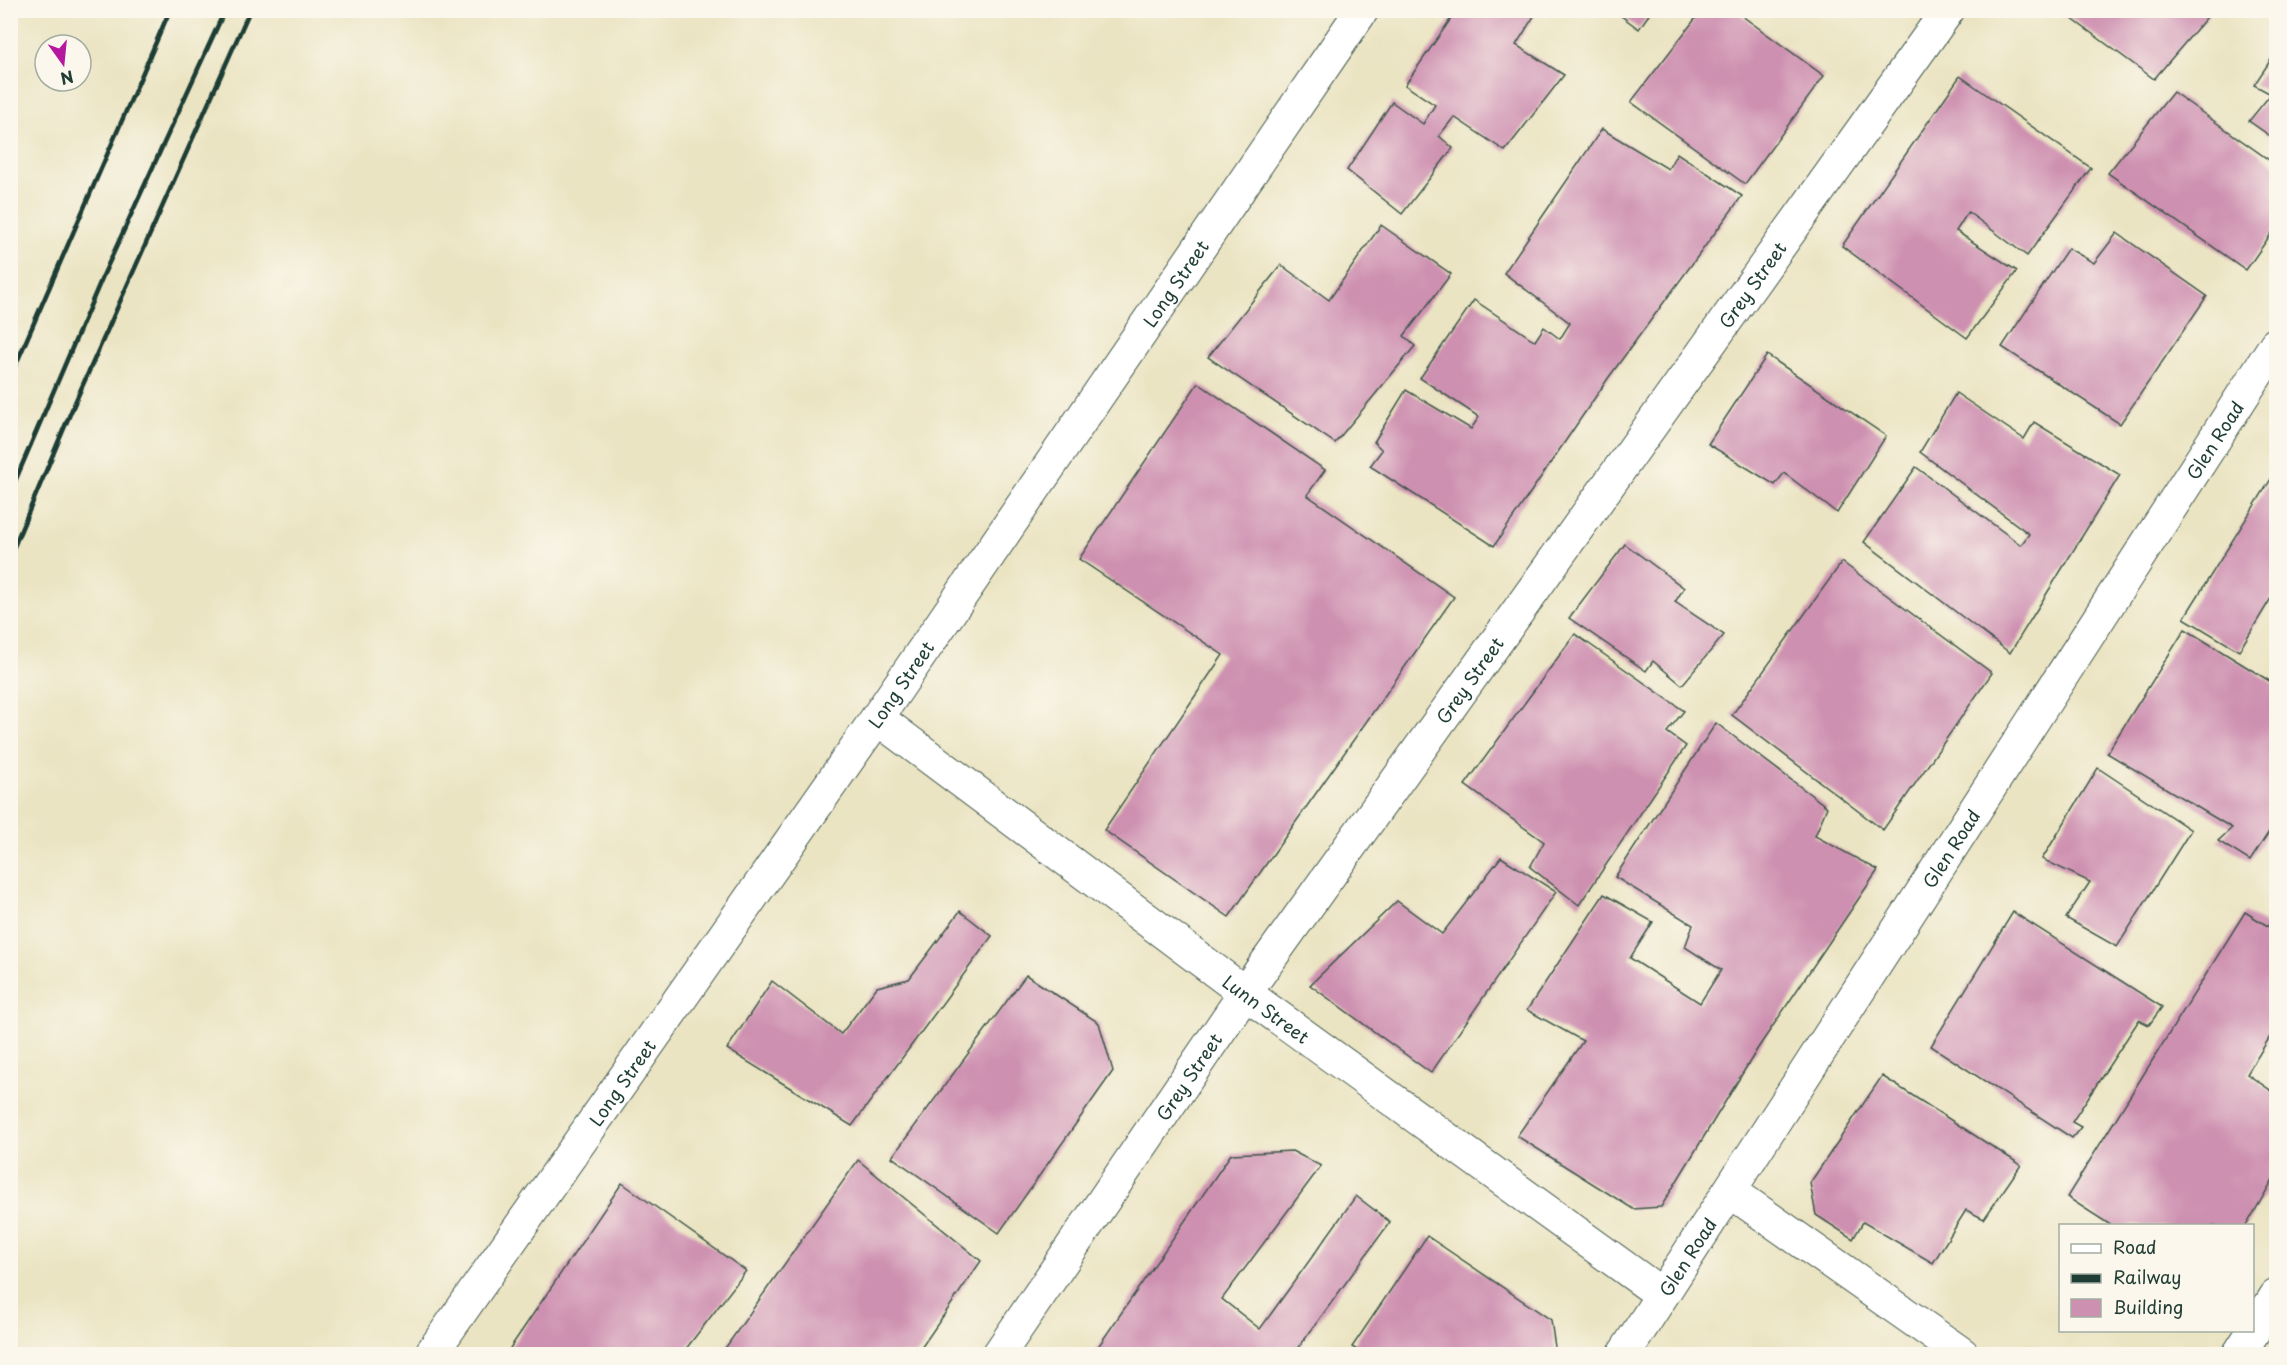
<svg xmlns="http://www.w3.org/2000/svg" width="2287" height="1365" viewBox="0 0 2287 1365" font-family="'Playpen Sans',sans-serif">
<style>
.building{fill:#ce90b0}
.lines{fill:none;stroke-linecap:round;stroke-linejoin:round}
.street-casing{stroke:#3e5649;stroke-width:35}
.street{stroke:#fff;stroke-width:33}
.rail{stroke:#1f3d34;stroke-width:4.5}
.labels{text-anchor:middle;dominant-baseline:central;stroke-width:6;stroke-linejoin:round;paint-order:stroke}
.street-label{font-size:18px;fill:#1f3d34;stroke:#fbf7ec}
</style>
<rect width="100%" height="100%" fill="#fbf7ec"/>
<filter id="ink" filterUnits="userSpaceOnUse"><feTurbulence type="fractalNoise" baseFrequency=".0167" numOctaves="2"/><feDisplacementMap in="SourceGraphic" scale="12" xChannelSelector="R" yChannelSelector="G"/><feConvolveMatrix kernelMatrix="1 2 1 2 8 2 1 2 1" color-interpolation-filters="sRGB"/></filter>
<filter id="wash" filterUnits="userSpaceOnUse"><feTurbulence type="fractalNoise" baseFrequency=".008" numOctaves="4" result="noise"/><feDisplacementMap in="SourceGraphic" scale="24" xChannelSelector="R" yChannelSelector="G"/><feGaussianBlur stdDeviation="1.35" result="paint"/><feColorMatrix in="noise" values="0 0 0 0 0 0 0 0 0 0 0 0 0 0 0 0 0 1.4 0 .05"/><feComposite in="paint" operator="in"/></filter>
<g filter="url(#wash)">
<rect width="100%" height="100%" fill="#ebe4c3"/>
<g id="blocks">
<!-- building -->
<g class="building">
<polygon points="1457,10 1532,10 1536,13 1516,45 1564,75 1505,151 1454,117 1439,136 1453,148 1402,214 1347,170 1392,102 1423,124 1435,105 1405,85"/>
<polygon points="1613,10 1652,10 1639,29"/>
<polygon points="1702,10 1734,10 1824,76 1745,184 1631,102"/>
<polygon points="2060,10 2213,10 2154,79"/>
<polygon points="2276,52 2276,140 2249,121 2271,94 2254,85"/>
<polygon points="1960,76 2091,168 2027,256 1968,212 1956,231 2017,271 1967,338 1842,246"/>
<polygon points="2173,92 2276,165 2276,227 2246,270 2108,173"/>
<polygon points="1602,129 1668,169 1677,153 1742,196 1609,377 1494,546 1370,466 1382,450 1374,442 1406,390 1471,429 1479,417 1420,378 1474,300 1535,341 1544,327 1560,339 1570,323 1504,273"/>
<polygon points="1381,225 1451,274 1404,336 1415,346 1335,443 1208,357 1281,265 1329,300"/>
<polygon points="2117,233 2207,296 2120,424 2002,347 2068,248 2094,263"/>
<polygon points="1767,355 1886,436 1837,513 1784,473 1775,485 1708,444"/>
<polygon points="1198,383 1325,470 1307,495 1454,597 1229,917 1104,830 1223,655 1079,559"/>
<polygon points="1956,393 2024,439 2034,422 2120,475 2010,653 1864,542 1916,467 2021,545 2029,534 1920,452"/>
<polygon points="2276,471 2276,590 2239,651 2184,618"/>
<polygon points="1625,544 1684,588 1675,602 1724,635 1682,685 1653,661 1646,671 1569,618"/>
<polygon points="1842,562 1992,673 1883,830 1732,715"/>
<polygon points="2185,629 2276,685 2276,821 2250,861 2218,841 2232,828 2107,753"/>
<polygon points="1575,634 1684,711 1667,732 1686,746 1579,905 1530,867 1544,842 1465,785"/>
<polygon points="1716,723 1827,807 1815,836 1878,870 1758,1048 1661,1207 1633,1209 1517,1136 1583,1041 1527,1010 1604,894 1653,922 1630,958 1700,1003 1721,970 1685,947 1693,925 1615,877"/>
<polygon points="2098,768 2191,830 2117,947 2066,918 2090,882 2042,859"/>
<polygon points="1501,857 1556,892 1431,1073 1310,985 1397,901 1442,934"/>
<polygon points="960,911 992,936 852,1126 727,1049 772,981 841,1034 877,987 909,979"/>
<polygon points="2013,912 2162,1007 2149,1025 2139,1020 2072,1122 2081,1127 2072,1138 1931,1046"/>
<polygon points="2245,912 2276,931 2276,1027 2247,1074 2276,1094 2276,1174 2246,1226 2112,1226 2067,1197"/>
<polygon points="1026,975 1099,1023 1113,1071 999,1233 892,1157"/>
<polygon points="1882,1076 2021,1165 1984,1219 1966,1210 1933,1263 1863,1222 1853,1239 1816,1215 1810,1183"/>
<polygon points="1292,1151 1321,1166 1222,1299 1260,1329 1356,1196 1390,1222 1294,1354 1093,1354 1231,1154"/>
<polygon points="858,1160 981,1261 917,1354 721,1354"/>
<polygon points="622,1183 746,1271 682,1354 506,1354"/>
<polygon points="1427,1236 1551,1320 1556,1354 1363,1354 1352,1347"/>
</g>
</g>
</g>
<g filter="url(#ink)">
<use href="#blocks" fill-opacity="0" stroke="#3e5649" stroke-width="1.5"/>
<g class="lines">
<defs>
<g id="street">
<path id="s1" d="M877 718 1245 993 1661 1294"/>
<polyline points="1730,1191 1962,1354"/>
<path id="s2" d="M431 1354 877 718 1362 10"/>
<path id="s3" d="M999 1354 1245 993 1948 10"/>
<path id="s4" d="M1624 1354 2276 344"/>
<polyline points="2239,1354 2276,1296"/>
</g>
</defs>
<!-- street casing -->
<use href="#street" class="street-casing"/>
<!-- street -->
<use href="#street" class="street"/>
<!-- rail -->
<g class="rail">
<polyline points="10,378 170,10"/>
<polyline points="10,493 102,278 225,10"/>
<polyline points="10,556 73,407 250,10"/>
</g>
</g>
</g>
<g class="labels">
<!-- street labels -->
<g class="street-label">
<text stroke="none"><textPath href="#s2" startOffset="1304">Long Street</textPath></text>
<text stroke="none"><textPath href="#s3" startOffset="1308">Grey Street</textPath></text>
<text stroke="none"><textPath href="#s4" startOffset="1088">Glen Road</textPath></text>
<text stroke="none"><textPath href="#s3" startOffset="822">Grey Street</textPath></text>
<text stroke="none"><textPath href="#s2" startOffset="818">Long Street</textPath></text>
<text stroke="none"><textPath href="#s4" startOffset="602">Glen Road</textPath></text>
<text stroke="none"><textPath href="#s1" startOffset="486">Lunn Street</textPath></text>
<text stroke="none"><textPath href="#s3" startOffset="336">Grey Street</textPath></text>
<text stroke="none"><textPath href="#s2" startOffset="332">Long Street</textPath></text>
<text stroke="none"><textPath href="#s4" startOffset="116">Glen Road</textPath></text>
</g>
</g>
<!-- margin -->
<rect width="2287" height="1365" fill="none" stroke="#fbf7ec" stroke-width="36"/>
<!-- legend -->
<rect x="2059" y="1224" width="195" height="108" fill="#fbf7ec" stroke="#a3ada2" stroke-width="1.5"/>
<rect x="2071" y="1244" width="30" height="9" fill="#ffffff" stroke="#a3ada2" stroke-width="1.5"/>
<text x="2113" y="1254" font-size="18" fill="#1f3d34">Road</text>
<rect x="2071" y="1274" width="30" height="9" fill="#1f3d34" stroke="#a3ada2" stroke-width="1.5"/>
<text x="2113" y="1284" font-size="18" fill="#1f3d34">Railway</text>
<rect x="2071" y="1299" width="30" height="18" fill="#ce90b0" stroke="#a3ada2" stroke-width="1.5"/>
<text x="2113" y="1314" font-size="18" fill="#1f3d34">Building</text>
<!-- north arrow -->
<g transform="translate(63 63) rotate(165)"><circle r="28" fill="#fbf7ec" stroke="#a3ada2" stroke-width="1.5"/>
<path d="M0-4.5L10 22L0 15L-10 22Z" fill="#b5179e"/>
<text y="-9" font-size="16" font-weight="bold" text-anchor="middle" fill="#1f3d34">N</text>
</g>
</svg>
